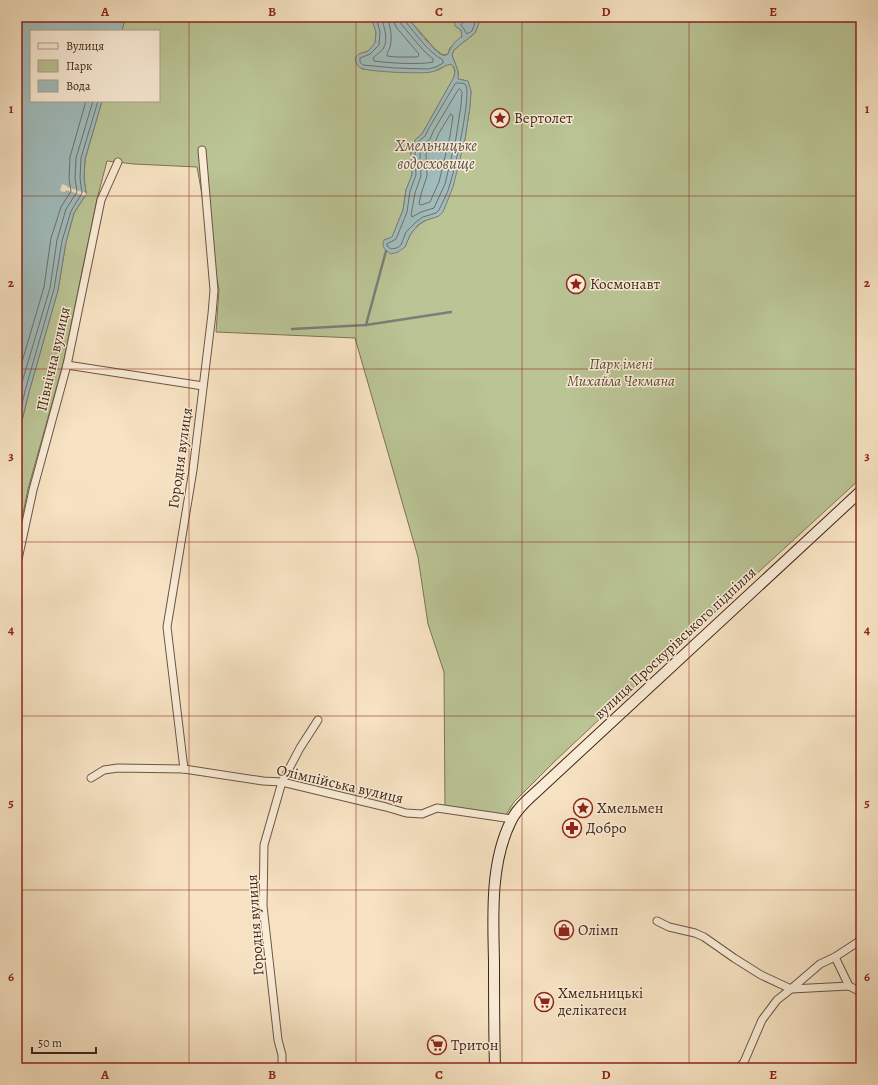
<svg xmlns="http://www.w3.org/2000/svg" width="878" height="1085" viewBox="0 0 878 1085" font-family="Alegreya,serif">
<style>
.green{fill:#bac495;stroke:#7c7456}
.water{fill:#a0bcbc;stroke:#797f7a}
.pier{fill:#f7e3c3}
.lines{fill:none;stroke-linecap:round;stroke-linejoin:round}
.shore{stroke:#70706a;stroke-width:1}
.stream{stroke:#797f7a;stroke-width:2.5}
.minor-casing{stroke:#6d5443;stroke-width:9}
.secondary-casing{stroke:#3f2418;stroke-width:12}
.minor{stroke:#faedd8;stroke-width:7}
.secondary{stroke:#faedd8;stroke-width:10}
.grid{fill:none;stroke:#8f2418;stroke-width:1;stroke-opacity:0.55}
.labels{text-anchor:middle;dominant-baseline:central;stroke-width:3;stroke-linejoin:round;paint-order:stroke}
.poi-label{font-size:15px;fill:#3f2418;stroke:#faedd8;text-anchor:start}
.street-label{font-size:15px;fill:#3f2418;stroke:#faedd8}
.park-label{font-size:15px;font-style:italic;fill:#5e4c37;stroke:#faedd8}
.water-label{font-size:16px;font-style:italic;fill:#5c5249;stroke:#faedd8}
.neatline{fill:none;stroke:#8f2418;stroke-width:1.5}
.grid-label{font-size:13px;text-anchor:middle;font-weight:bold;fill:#8f2418}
</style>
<rect width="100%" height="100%" fill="#f7e3c3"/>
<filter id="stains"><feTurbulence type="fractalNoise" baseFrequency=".005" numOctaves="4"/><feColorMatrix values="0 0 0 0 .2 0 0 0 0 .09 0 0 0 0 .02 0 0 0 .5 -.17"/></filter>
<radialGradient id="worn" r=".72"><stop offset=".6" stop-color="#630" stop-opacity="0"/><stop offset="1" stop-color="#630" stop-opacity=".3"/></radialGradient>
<!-- green -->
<g class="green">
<path d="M125 17H371L376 32 375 44 368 51 359 54 362 69 395 72 438 70 448 64H451C455 68 455 71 454 77L422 134 415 140 411 153 412 175 406 190 403 210 392 238 384 240 405 247C409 236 413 228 423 222 435 214 439 221 445 205L465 139 470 106 471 91 464 80H460L458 79V71L452 55 454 50 475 33 481 17H861V478L654 668 554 762 514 802 504 818 445 809 444 672 428 624 418 557 355 338 216 332 219 290 197 167 134 164 107 161 97 199 63 364 28 489 17 543V441L29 392 58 290 66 242 74 213 85 196 86 193 84 178 85 159 102 101H159V31H122Z"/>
<polygon points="407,17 460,17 460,20 455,26 461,30 462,37 450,48 448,54 443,55 435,49"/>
</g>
<!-- water -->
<g class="water">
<polygon points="17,17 125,17 122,31 31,31 31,101 102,101 85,159 84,178 86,193 85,196 74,213 66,242 58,290 29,392 17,441"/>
<path d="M371 17H407C415 26 432 50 442 55 445 56 446 55 448 54 451 47 455 40 462 37L461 30 455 26 454 21 460 20V17H481L475 33 465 41 461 44 454 50 452 55 458 71V79L468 81 471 91 470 106 465 139 453 187 443 212 439 216 424 221 418 225 410 235 405 247 398 252 391 254C385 250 381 247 384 240L392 237 403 210 406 190 412 175 411 153 412 146 415 140 422 134 454 77 455 71 454 67 451 64C444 65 438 71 431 72 422 74 368 72 361 68 357 66 356 63 355 58L359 54 368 51 375 43 376 32Z"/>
</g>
<!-- pier -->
<polygon class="pier" points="62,184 67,186 67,187 86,193 85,196 66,190 65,192 60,191"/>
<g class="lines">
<!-- shore -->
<g class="shore">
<path d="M376 17 380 32 379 45 370 54 360 58V62L363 65 395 68 428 69 436 67 443 63V60C428 52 416 34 405 21L404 17"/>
<path d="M381 17C384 26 389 40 383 49 380 52 376 55 373 58L374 61C387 63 421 65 433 62V59L424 51 401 24 399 17"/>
<path d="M387 17C390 27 393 36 390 47 389 50 387 52 387 56L396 57H418L419 54 396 27 394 22 393 17"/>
<polyline points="464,17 464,21 461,25 464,29 466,33 467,34 472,31 477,17"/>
<path d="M456 83C458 83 463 83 465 84 473 91 454 172 450 184 448 193 443 201 439 210L436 213 423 217 416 222 406 232 401 245 397 248 391 249 387 246V244L396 239 407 212 410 191 416 175 415 154 416 147 418 142 425 136 429 128Z"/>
<polygon points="460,89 462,92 461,105 456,138 445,184 434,208 421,212 412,217 411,215 415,193 421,176 420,154 421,148 422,146 430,139 434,130 458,90"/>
<polygon points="451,114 453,116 450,136 439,182 430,202 421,205 419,204 421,194 427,176 426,154 426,150 435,142 439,133"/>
<polyline points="17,379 44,287 51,238 61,207 71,191 69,179 70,157 86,101"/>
<polyline points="17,404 20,389 50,288 57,240 66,209 77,192 75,178 76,158 93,101"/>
<polyline points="17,426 25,391 54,289 62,241 71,211 82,193 80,178 81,158 98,101"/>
</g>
<!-- stream -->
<g class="stream">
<polyline points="366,325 451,312"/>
<polyline points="292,329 366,325 386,251"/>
</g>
<defs>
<g id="minor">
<polyline points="67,365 203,386"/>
<polyline points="17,564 33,490 67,365 101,200 118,162"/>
<polyline points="184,769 167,627 193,470 212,314 214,290 202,150"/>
<polyline points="91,778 104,770 118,768 184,769 263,781 282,782 386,807 406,813 422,814 437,808 512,819"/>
<polyline points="657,921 669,927 695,933 704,937 734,958 761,975 791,989 849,986 861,992"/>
<polyline points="835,957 849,986"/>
<polyline points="282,1068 282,1055 278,1040 263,906 264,845 282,782 300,748 318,720"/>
<polyline points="739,1068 744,1062 762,1020 777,1000 791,989 820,964 835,957 861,940"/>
</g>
<path id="secondary" d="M495 1068C494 1032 494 997 494 961 493 916 490 863 511 821 516 810 526 801 535 793L861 491"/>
</defs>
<!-- minor casing -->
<use href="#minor" class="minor-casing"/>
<!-- secondary casing -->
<use href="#secondary" class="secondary-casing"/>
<!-- minor -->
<use href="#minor" class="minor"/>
<!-- secondary -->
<use href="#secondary" class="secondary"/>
</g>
<!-- grid -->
<path class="grid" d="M189 17V1068M356 17V1068M522 17V1068M689 17V1068M17 196H861M17 369H861M17 542H861M17 716H861M17 890H861"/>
<!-- icons -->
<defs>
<symbol id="sight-ring" viewBox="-11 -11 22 22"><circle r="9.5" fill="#faedd8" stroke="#8f2418" stroke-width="1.5"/><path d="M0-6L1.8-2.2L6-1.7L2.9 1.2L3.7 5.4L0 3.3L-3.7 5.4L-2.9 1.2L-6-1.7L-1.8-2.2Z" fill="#8f2418"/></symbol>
<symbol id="pharmacy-ring" viewBox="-11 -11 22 22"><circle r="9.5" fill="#faedd8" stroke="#8f2418" stroke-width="1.5"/><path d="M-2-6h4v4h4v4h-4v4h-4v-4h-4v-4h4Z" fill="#8f2418"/></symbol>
<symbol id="shop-ring" viewBox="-11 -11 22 22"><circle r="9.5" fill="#faedd8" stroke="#8f2418" stroke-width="1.5"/><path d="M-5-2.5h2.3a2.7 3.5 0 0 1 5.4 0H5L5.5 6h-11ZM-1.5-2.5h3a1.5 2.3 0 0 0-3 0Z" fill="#8f2418"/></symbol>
<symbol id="supermarket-ring" viewBox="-11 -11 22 22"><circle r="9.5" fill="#faedd8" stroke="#8f2418" stroke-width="1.5"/><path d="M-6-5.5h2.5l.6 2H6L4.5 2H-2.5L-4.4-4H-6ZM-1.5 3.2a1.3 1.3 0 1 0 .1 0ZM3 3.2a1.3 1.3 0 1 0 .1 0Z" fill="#8f2418"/></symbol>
</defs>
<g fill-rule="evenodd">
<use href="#sight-ring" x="489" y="107" width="22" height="22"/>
<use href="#sight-ring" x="565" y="273" width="22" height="22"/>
<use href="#sight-ring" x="572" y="797" width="22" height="22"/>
<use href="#pharmacy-ring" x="561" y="817" width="22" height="22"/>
<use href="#shop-ring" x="553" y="919" width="22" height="22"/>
<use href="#supermarket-ring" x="533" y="991" width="22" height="22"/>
<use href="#supermarket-ring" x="426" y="1034" width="22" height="22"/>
</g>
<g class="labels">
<!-- poi labels -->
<g class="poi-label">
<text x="514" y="118">Вертолет</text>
<text x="590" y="284">Космонавт</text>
<text x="597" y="808">Хмельмен</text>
<text x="586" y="828">Добро</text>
<text x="578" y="930">Олімп</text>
<text x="558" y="993">Хмельницькі<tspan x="558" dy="17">делікатеси</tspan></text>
<text x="451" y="1045">Тритон</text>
</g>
<!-- street labels -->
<g class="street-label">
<text transform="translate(53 359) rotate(-77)">Північна вулиця</text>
<text transform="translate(180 458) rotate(-82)">Городня вулиця</text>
<text transform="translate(675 643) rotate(-43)">вулиця Проскурівського підпілля</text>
<text transform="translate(340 784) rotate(13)">Олімпійська вулиця</text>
<text transform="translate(255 925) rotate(-94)">Городня вулиця</text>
</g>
<!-- park labels -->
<g class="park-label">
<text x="621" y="364">Парк імені<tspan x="621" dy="17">Михайла Чекмана</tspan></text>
</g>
<!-- water labels -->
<g class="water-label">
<text x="436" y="146">Хмельницьке<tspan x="436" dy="18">водосховище</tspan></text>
</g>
</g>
<!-- margin -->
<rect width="878" height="1085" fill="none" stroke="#f7e3c3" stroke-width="44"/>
<!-- legend -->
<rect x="30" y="30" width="130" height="72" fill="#faedd8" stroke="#af9d8b"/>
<rect x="38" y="43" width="20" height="6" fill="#faedd8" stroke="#af9d8b"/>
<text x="66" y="50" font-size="12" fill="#3f2418">Вулиця</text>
<rect x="38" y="60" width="20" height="12" fill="#bac495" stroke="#af9d8b"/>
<text x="66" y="70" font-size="12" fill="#3f2418">Парк</text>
<rect x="38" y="80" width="20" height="12" fill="#a0bcbc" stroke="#af9d8b"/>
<text x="66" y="90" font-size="12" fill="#3f2418">Вода</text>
<!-- scale -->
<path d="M32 1047v6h64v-6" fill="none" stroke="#3f2418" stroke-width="2"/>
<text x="38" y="1047" font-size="12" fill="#3f2418" stroke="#faedd8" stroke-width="3" paint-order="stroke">50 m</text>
<rect x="22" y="22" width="834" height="1041" class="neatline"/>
<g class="grid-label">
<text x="105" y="16">A</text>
<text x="272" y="16">B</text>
<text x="439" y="16">C</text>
<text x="606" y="16">D</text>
<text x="773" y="16">E</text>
<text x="11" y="113">1</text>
<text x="867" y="113">1</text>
<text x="11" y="287">2</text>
<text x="867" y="287">2</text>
<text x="11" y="460">3</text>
<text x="867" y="460">3</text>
<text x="11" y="634">4</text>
<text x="867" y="634">4</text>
<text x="11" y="807">5</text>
<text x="867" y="807">5</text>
<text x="11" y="981">6</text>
<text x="867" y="981">6</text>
<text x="105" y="1079">A</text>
<text x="272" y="1079">B</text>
<text x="439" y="1079">C</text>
<text x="606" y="1079">D</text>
<text x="773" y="1079">E</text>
</g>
<rect width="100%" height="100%" filter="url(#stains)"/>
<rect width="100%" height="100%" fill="url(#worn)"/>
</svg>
